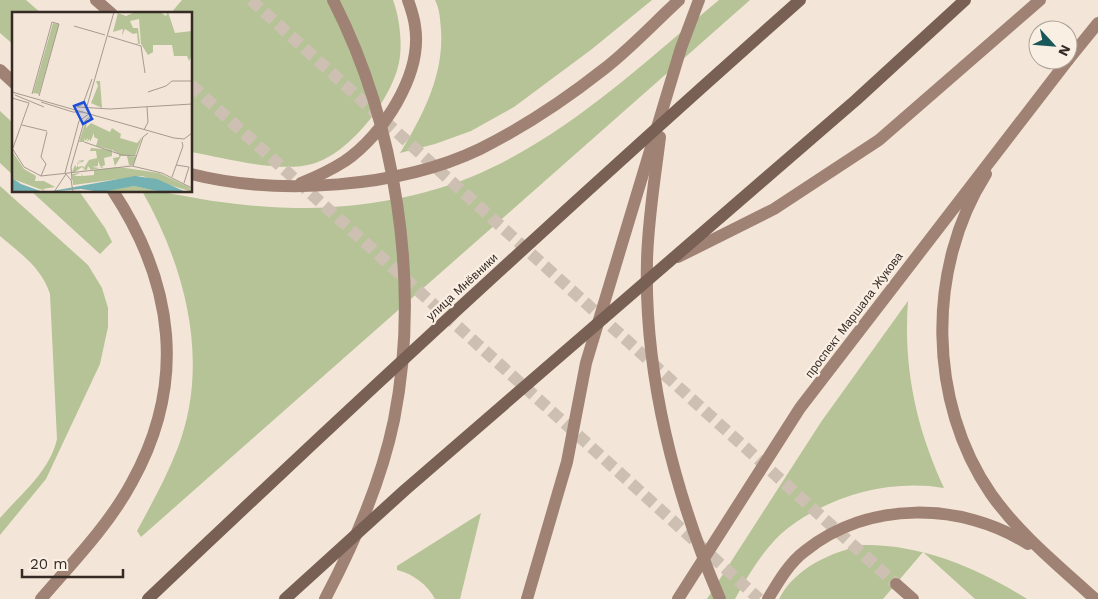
<svg xmlns="http://www.w3.org/2000/svg" width="1098" height="599" viewBox="0 0 1098 599" font-family="'Work Sans',sans-serif">
<style>
.green{fill:#b5c396}
.lines{fill:none;stroke-linecap:round;stroke-linejoin:round}
.secondary-tunnel{stroke:#cdc0b3;stroke-width:12;stroke-dasharray:12 6;stroke-linecap:butt}
.secondary{stroke:#9f8273;stroke-width:12}
.primary{stroke:#796055;stroke-width:12}
.labels{text-anchor:middle;dominant-baseline:central;stroke-width:4.5;stroke-linejoin:round;paint-order:stroke}
.street-label{font-size:12px;fill:#362a25;stroke:#faefe3}
.inset-road{fill:none;stroke:#a79a90;stroke-width:1}
.view{fill:#1d4ed8;fill-opacity:0.15;stroke:#1d4ed8;stroke-width:2.5}
.inset-edge{fill:none;stroke:#362a25;stroke-width:2.5}
</style>
<rect width="100%" height="100%" fill="#f3e5d7"/>
<!-- green -->
<g class="green">
<polygon points="0,0 26,0 42,14 14,14 14,45 0,33"/>
<path d="M182 0H393C399 16 402 39 400 56 396 95 350 154 312 164 279 173 225 158 191 152V14H170Z"/>
<path d="M435 0H652L592 49 514 107 471 131 435 144 400 153C423 115 444 75 441 30 440 19 440 10 435 0Z"/>
<path d="M719 0H750L141 537 137 531C151 505 166 478 177 450 211 364 186 268 142 191 169 191 194 199 221 202 250 206 278 208 308 208 369 207 436 195 491 168 577 127 647 60 719 0Z"/>
<polygon points="0,111 14,124 14,176 0,163"/>
<path d="M0 186 88 265 102 288 108 308V327L100 364 46 479 0 535V518C21 494 50 471 57 439L50 294C42 268 20 253 0 236Z"/>
<polygon points="31,191 79,191 105,228 112,242 100,254"/>
<path d="M908 301C903 367 916 428 944 488 891 479 831 495 788 528 765 546 749 574 735 599H707L821 422Z"/>
<path d="M481 513 460 599H435C427 584 413 574 397 570V566Z"/>
<path d="M863 545C921 544 978 568 1027 599H975L923 552 883 599H779C796 567 830 553 863 545Z"/>
</g>
<g class="lines">
<!-- secondary-tunnel -->
<g class="secondary-tunnel">
<polyline points="251,0 896,584"/>
<polyline points="191,85 759,599"/>
</g>
<!-- secondary -->
<g class="secondary">
<polyline points="96,0 112,14"/>
<polyline points="1068,60 1098,23"/>
<polyline points="0,70 14,83"/>
<path d="M660 137C655 178 648 219 647 261 644 376 675 494 720 599"/>
<path d="M191 174C278 196 399 188 480 149 524 127 566 99 604 69 631 48 654 23 679 0"/>
<path d="M986 174C926 268 928 403 991 494 1020 535 1059 566 1095 599"/>
<path d="M301 183C316 177 331 170 345 161 383 135 423 74 415 26 414 17 411 9 408 0"/>
<polyline points="678,257 774,209 879,140 1040,0"/>
<polyline points="896,584 913,599"/>
<path d="M41 599C73 562 109 525 132 482 187 383 174 284 113 191"/>
<path d="M325 599C355 542 381 483 394 420 421 284 396 123 333 0"/>
<polyline points="527,599 567,462 586,363 681,48 699,0"/>
<polyline points="678,599 800,408 1068,60"/>
<path d="M768 599C778 582 789 563 805 551 869 500 962 502 1028 544"/>
</g>
<!-- primary -->
<g class="primary">
<path d="M148 599C362 396 579 196 800 0"/>
<polyline points="285,599 405,490 856,100 965,0"/>
</g>
</g>
<g class="labels">
<!-- street labels -->
<g class="street-label">
<text transform="translate(462 287) rotate(-43)">улица Мнёвники</text>
<text transform="translate(854 315) rotate(-53)">проспект Маршала Жукова</text>
</g>
</g>
<!-- overview -->
<g transform="translate(12 12)">
<rect width="180" height="180" fill="#f3e5d7"/>
<path d="M123 0H148L154 4 156 0 163 21 180 19V49L179 45 177 49 175 44H162L160 33H141V40L136 43 129 32 127 7 118 9 121 16H126L128 32 123 31H126L125 21 121 22 113 17 110 24 111 17 101 20 106 1 114 4ZM41 11 47 12 27 82 21 81ZM84 69H88L90 96 79 91 86 74ZM74 108H80L75 109 74 116 79 111 98 120 100 116 109 122 108 126 125 131 130 125 123 144 109 143 124 145 121 153 107 154 117 153 115 144H109L103 154 101 146 107 145V142L100 138V144L92 146 93 153 89 155H92L89 156 86 149V154L80 155 88 156 79 158 76 154 75 158 64 160 73 158 70 155 63 160H60L63 153 65 156V151L71 150 65 149 72 148 71 150 65 152 66 155 71 154 72 156 77 148 85 146 84 139H78L79 136 100 138 84 134 86 127 82 125V121L78 130V127L75 130 76 126 73 129V125L72 130H67ZM0 139 12 157 24 164 23 169H32L43 175 31 177 33 179 1 167ZM107 155 147 161 177 175 180 180 130 164 61 173 60 162 68 161 62 164H70L69 161 71 164 82 163V158ZM122 174 149 180H89L96 177Z" fill="#b5c396"/>
<path d="M123 164 145 167 174 180H149L122 174 89 180 69 177 35 180ZM0 166 9 172 31 180H0Z" fill="#74b1b2"/>
<path class="inset-road" d="M62 14 93 23M96 24 129 34 133 61M0 80 162 126 172 127 180 121M136 80 154 74 160 69H180M20 82 40 10 47 12 27 84M3 83 32 95M0 86 17 91 1 136M29 90 61 100H71M75 94 102 0M65 95 71 92 80 67M66 95 98 97 180 92M10 113 35 119M132 118 136 110 135 95M72 130 110 143 125 144M0 136 12 155 29 164 120 154 150 161 180 176M164 153 177 155 172 171M121 154 131 125 136 121M29 164 34 152 29 145 35 120M160 165 171 134 170 130M60 168 59 155 72 110 76 106 82 107M42 180 54 162M61 180 59 168 53 161 67 109 77 102"/>
<path class="view" d="M72 90 80 107 71 112 62 94Z"/>
<rect width="180" height="180" class="inset-edge"/>
</g>
<!-- north arrow -->
<g transform="translate(1053 45) rotate(116)"><circle r="24" fill="#faefe3" stroke="#aca097"/>
<path d="M0-4L9 19L0 12L-9 19Z" fill="#18575a"/>
<text y="-8" font-size="14" font-weight="bold" text-anchor="middle" fill="#362a25">N</text>
</g>
<!-- scale -->
<path d="M22 569v8h101v-8" fill="none" stroke="#362a25" stroke-width="2.5"/>
<text x="30" y="569" font-size="15" fill="#362a25" stroke="#faefe3" stroke-width="4" paint-order="stroke">20 m</text>
</svg>
